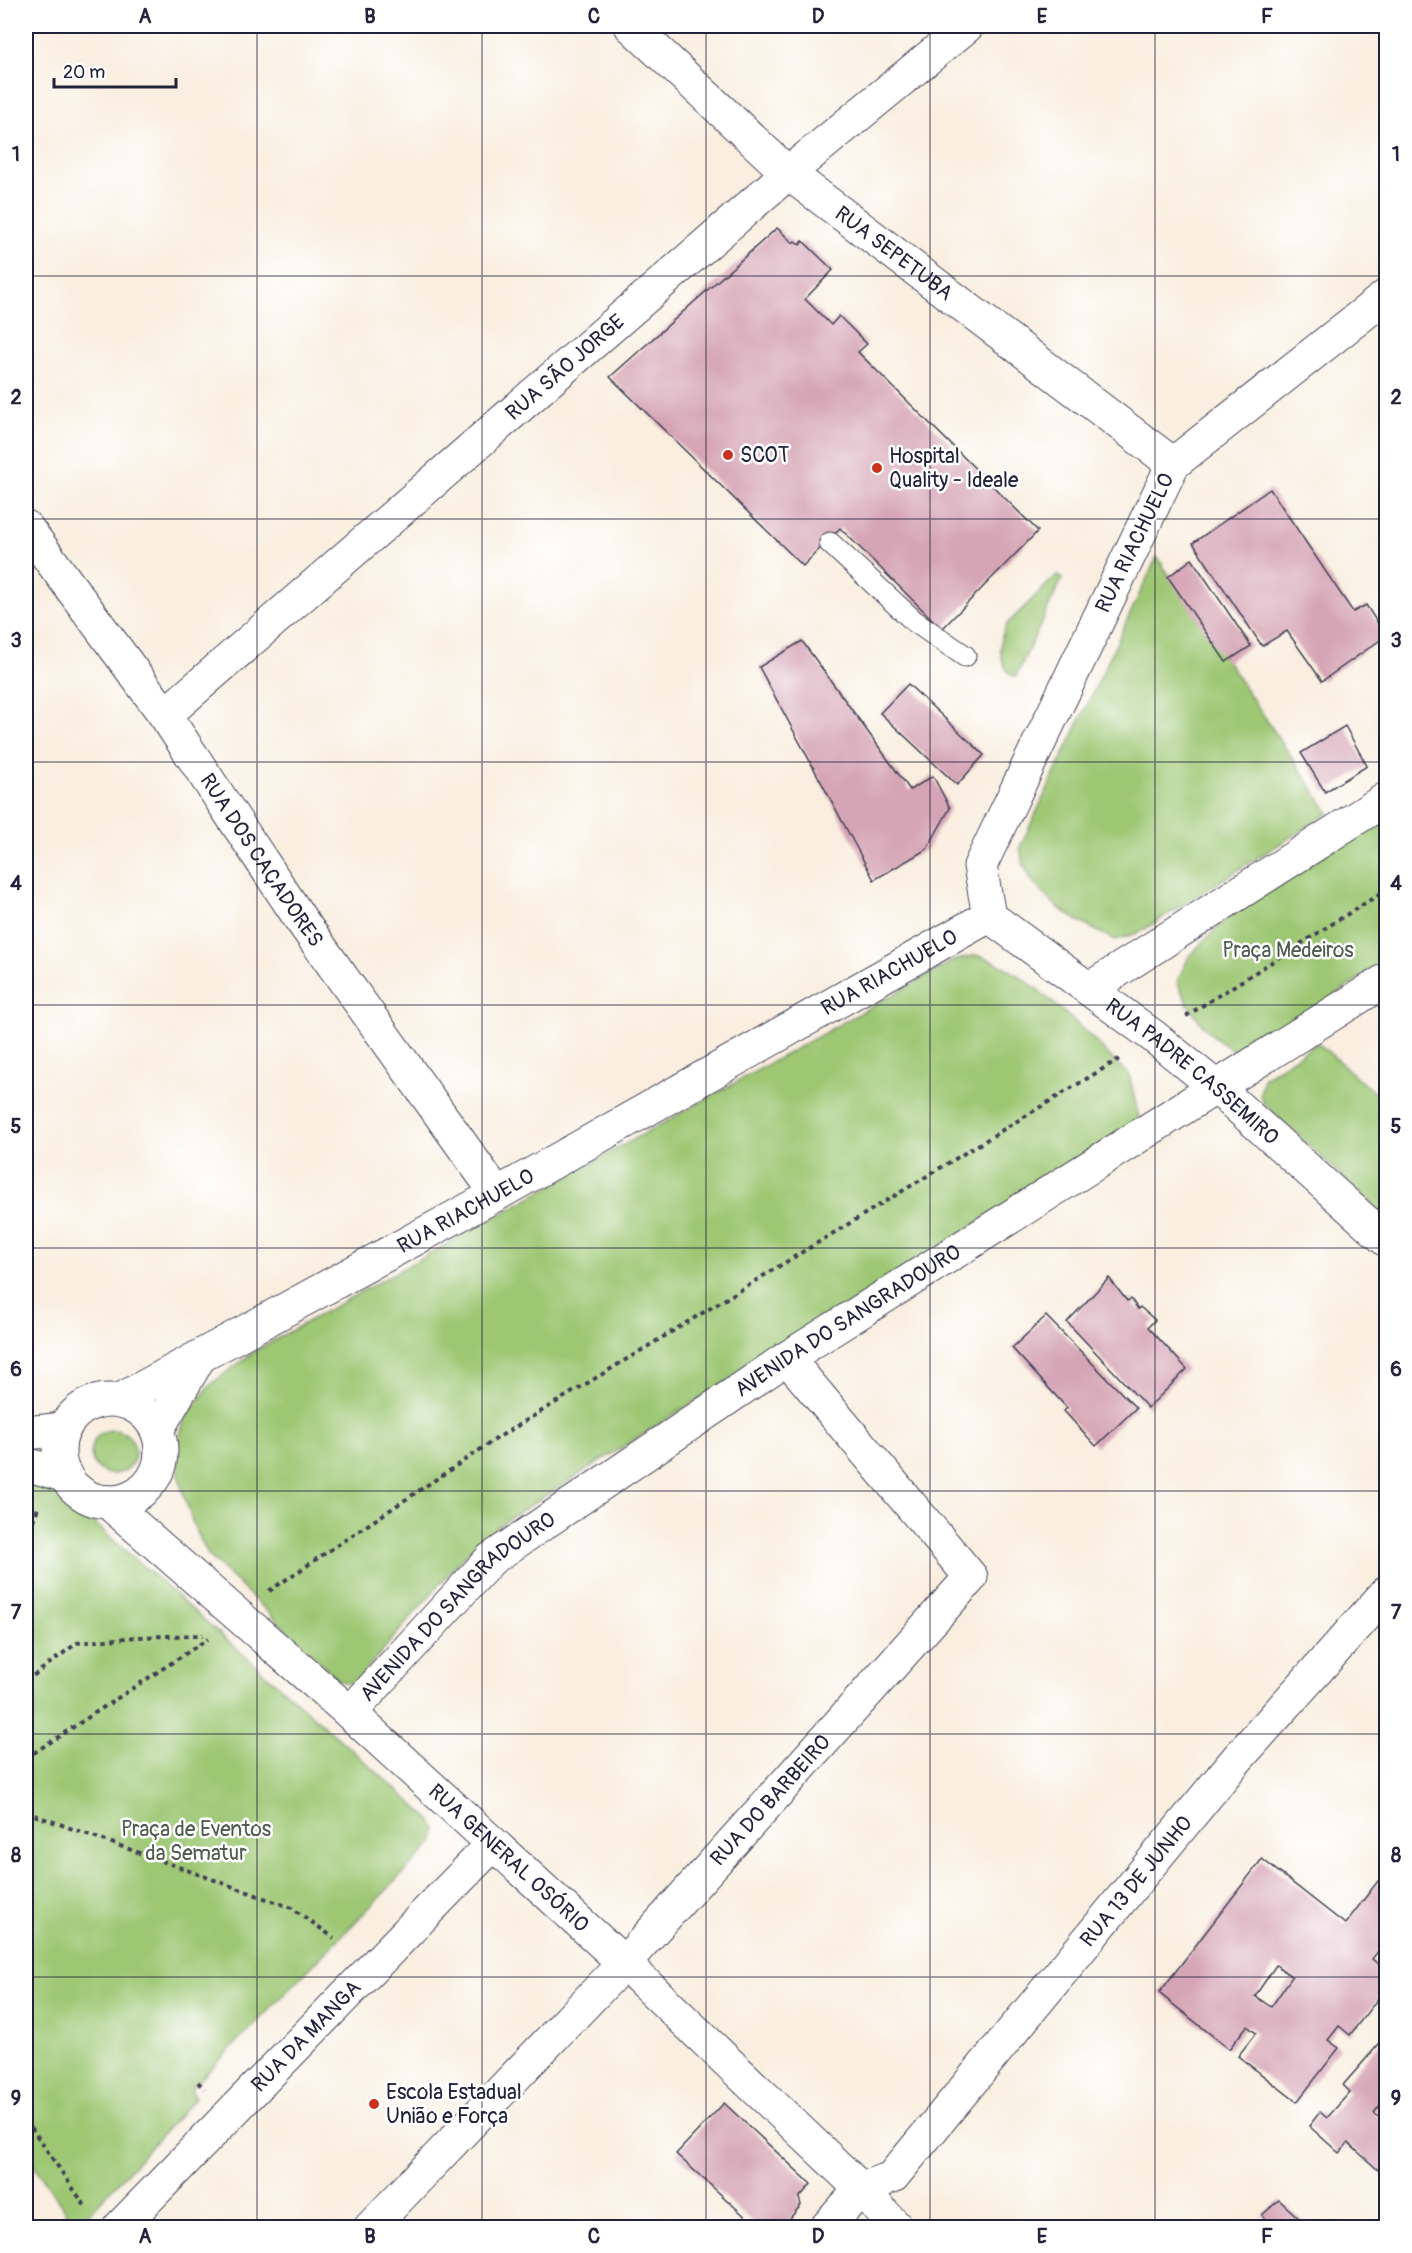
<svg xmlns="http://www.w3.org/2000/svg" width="1412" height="2253" viewBox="0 0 1412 2253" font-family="Pangolin,sans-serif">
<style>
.green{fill:#9dc773;stroke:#607457;stroke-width:1.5}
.building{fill:#d6a5b5;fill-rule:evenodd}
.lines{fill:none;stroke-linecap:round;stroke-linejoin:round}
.service-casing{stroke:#424154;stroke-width:23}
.minor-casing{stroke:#424154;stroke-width:35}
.tertiary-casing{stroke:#424154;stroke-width:35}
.path{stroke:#424154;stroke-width:4;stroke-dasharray:4.5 4.5;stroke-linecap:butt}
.service{stroke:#fff;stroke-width:21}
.minor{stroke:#fff;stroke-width:33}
.tertiary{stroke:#fff;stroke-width:33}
.grid{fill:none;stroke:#22223b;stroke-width:1.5;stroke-opacity:0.55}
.poi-dot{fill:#c8321e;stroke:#fff;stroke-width:2}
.labels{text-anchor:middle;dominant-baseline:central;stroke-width:5;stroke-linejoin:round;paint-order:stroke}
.street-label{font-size:21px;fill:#22223b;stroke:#fff}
.poi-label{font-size:21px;fill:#22223b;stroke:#fff;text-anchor:start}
.park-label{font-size:21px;fill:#4d5c4f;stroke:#fff}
.neatline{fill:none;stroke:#22223b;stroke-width:2}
.grid-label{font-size:20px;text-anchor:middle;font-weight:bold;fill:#22223b}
</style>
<rect width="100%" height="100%" fill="#fff"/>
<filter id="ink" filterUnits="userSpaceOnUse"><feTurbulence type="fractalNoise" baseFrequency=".0167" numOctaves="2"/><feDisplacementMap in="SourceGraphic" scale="12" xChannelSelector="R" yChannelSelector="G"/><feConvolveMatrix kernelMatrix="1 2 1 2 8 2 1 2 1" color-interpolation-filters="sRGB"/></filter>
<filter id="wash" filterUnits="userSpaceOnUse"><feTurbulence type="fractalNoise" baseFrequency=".008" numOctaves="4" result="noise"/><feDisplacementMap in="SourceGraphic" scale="24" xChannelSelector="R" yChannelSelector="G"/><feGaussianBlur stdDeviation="1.35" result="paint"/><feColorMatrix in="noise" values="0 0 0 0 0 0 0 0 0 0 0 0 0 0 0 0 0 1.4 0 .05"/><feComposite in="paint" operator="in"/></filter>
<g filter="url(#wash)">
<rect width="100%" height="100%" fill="#f9eedf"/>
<!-- green -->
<g class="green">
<path d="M1157 557 1329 813 1140 932 1116 940C1082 925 1043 904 1026 870 1022 863 1021 855 1020 847Z"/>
<path d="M1057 575 1062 579 1016 676 1010 674C998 660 998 640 1007 624Z"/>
<path d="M1386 815V961L1298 1020 1240 1054C1210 1040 1189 1012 1177 981L1190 955 1228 917Z"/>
<path d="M976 955C1017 966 1061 1009 1092 1038 1106 1051 1113 1062 1129 1074L1139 1118 1128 1128 499 1525 460 1560 354 1684 340 1681 208 1555 193 1524 180 1482 176 1446 186 1416 210 1385 255 1351 953 961Z"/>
<polygon points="1318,1043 1386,1103 1386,1217 1264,1104 1260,1096 1263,1078"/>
<circle cx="113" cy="1452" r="22"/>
<polygon points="29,1478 56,1492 75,1506 431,1820 436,1830 434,1842 191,2089 195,2098 77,2227 26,2154 26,1494"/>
</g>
<g id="blocks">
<!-- building -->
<g class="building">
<polygon points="777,228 793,243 795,241 800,245 803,241 833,270 805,299 831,325 839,316 867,344 858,352 1038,531 942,629 840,528 803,566 610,377"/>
<polygon points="1270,489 1353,612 1366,605 1386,636 1322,681 1287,631 1262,646 1193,543"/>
<polygon points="1192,559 1251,646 1226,662 1168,577"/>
<polygon points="802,641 910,790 933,776 950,808 927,849 874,880 759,667"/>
<polygon points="908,684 984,755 957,785 880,713"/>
<polygon points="1345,726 1367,766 1325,792 1301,753"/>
<polygon points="1109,1278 1127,1301 1131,1299 1138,1309 1140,1307 1155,1320 1148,1327 1187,1369 1148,1408 1067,1322"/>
<polygon points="1046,1316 1136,1408 1096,1446 1064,1411 1067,1408 1012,1348"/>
<path d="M1262 1859 1345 1924 1378 1881 1386 1887V1941L1372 1959 1386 1970V1988L1350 2035 1339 2026 1328 2040 1339 2048 1297 2102 1238 2056 1256 2033 1247 2026 1229 2049 1159 1993ZM1276 1965 1292 1977 1271 2007 1255 1996Z"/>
<polygon points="1386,2036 1386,2109 1381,2104 1374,2113 1386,2124 1386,2177 1348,2143 1339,2153 1309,2126 1320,2112 1327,2118 1350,2092 1343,2085"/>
<polygon points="724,2103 811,2184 799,2198 801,2205 782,2228 758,2228 676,2154"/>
<polygon points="1279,2200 1310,2228 1270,2228 1272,2226 1262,2215"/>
</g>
</g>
</g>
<g filter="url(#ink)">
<use href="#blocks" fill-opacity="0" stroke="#424154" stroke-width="1.5"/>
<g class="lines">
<defs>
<polyline id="service" points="830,543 914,621 965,656"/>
<g id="minor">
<path id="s1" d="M631 26 788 173 1173 464"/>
<path id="s2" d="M26 527 165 715 301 920 497 1194"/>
<path id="s3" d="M165 715 788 173 967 26"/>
<polyline points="1089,989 1386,799"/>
<path id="s4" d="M120 1400 497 1194 989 916"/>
<circle cx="110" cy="1451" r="51"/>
<polyline points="157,1430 199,1358"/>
<polyline points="26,1433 64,1429"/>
<polyline points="26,1464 66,1476"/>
<path id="s5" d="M108 1502 350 1713 624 1963 861 2189 897 2228"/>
<path id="s6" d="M350 1713 491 1559 787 1358 1386 980"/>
<path id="s7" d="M893 2176 1237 1759 1386 1593"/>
<path id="s8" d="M119 2228 493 1844"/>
<path id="s9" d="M370 2228 624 1963 971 1577 787 1358"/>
<polyline points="826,2228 861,2189 882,2181"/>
</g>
<g id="tertiary">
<path id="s10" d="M1386 296 1173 464 980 866 989 916 1153 1036 1216 1087 1386 1240"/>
</g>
</defs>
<!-- service casing -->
<use href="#service" class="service-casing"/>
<!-- minor casing -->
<use href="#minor" class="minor-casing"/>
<!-- tertiary casing -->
<use href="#tertiary" class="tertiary-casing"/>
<!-- path -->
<g class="path">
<polyline points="1186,1016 1386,890"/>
<polyline points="26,1538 38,1508"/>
<polyline points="269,1591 499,1437 1119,1059"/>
<polyline points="26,1681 77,1643 136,1637 203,1635"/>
<polyline points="26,1758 208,1639"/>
<polyline points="26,1812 292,1908 334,1938"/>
<polyline points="198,2082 204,2089"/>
<polyline points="26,2120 85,2206"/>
</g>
<!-- service -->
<use href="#service" class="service"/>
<!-- minor -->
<use href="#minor" class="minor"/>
<!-- tertiary -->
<use href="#tertiary" class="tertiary"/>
</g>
</g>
<!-- grid -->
<path class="grid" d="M257 26V2228M482 26V2228M706 26V2228M930 26V2228M1155 26V2228M26 276H1386M26 519H1386M26 762H1386M26 1005H1386M26 1248H1386M26 1491H1386M26 1734H1386M26 1977H1386"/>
<!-- markers -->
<g class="poi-dot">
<circle cx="728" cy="455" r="6"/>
<circle cx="877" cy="468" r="6"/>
<circle cx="374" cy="2104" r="6"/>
</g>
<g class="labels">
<!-- street labels -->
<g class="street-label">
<text stroke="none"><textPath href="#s1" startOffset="348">RUA SEPETUBA</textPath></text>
<text stroke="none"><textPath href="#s3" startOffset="530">RUA SÃO JORGE</textPath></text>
<text transform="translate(1135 543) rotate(-64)">RUA RIACHUELO</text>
<text stroke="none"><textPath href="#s2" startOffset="408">RUA DOS CAÇADORES</textPath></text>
<text stroke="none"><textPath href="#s4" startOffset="880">RUA RIACHUELO</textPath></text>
<text stroke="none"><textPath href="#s10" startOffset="1024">RUA PADRE CASSEMIRO</textPath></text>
<text stroke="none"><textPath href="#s4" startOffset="394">RUA RIACHUELO</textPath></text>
<text stroke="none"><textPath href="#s6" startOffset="638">AVENIDA DO SANGRADOURO</textPath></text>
<text stroke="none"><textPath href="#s6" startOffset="152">AVENIDA DO SANGRADOURO</textPath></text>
<text stroke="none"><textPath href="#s9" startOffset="586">RUA DO BARBEIRO</textPath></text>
<text stroke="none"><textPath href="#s5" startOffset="536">RUA GENERAL OSÓRIO</textPath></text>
<text stroke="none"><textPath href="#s7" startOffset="382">RUA 13 DE JUNHO</textPath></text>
<text stroke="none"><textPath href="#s8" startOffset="268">RUA DA MANGA</textPath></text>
</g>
<!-- poi labels -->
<g class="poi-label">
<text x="740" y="455">SCOT</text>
<text x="889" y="456">Hospital<tspan x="889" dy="24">Quality - Ideale</tspan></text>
<text x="386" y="2092">Escola Estadual<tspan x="386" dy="24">União e Força</tspan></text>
</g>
<!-- park labels -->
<g class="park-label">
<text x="1288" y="950">Praça Medeiros</text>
<text x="196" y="1829">Praça de Eventos<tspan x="196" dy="24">da Sematur</tspan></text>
</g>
</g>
<!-- margin -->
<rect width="1412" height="2253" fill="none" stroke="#fff" stroke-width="66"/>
<!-- scale -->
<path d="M54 78v9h122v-9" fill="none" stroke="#22223b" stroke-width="3"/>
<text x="63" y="78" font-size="18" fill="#22223b" stroke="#ffffff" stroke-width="4.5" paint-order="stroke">20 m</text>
<rect x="33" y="33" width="1346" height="2187" class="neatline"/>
<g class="grid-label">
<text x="145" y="23">A</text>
<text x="370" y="23">B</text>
<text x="594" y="23">C</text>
<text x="818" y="23">D</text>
<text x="1042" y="23">E</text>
<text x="1267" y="23">F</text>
<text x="16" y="161">1</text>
<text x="1396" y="161">1</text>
<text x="16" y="404">2</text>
<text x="1396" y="404">2</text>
<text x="16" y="647">3</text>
<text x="1396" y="647">3</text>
<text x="16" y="890">4</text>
<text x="1396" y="890">4</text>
<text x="16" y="1133">5</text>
<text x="1396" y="1133">5</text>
<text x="16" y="1376">6</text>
<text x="1396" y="1376">6</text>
<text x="16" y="1619">7</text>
<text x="1396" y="1619">7</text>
<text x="16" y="1862">8</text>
<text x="1396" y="1862">8</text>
<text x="16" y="2105">9</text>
<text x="1396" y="2105">9</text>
<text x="145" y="2243">A</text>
<text x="370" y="2243">B</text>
<text x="594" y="2243">C</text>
<text x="818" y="2243">D</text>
<text x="1042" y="2243">E</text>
<text x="1267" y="2243">F</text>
</g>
</svg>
